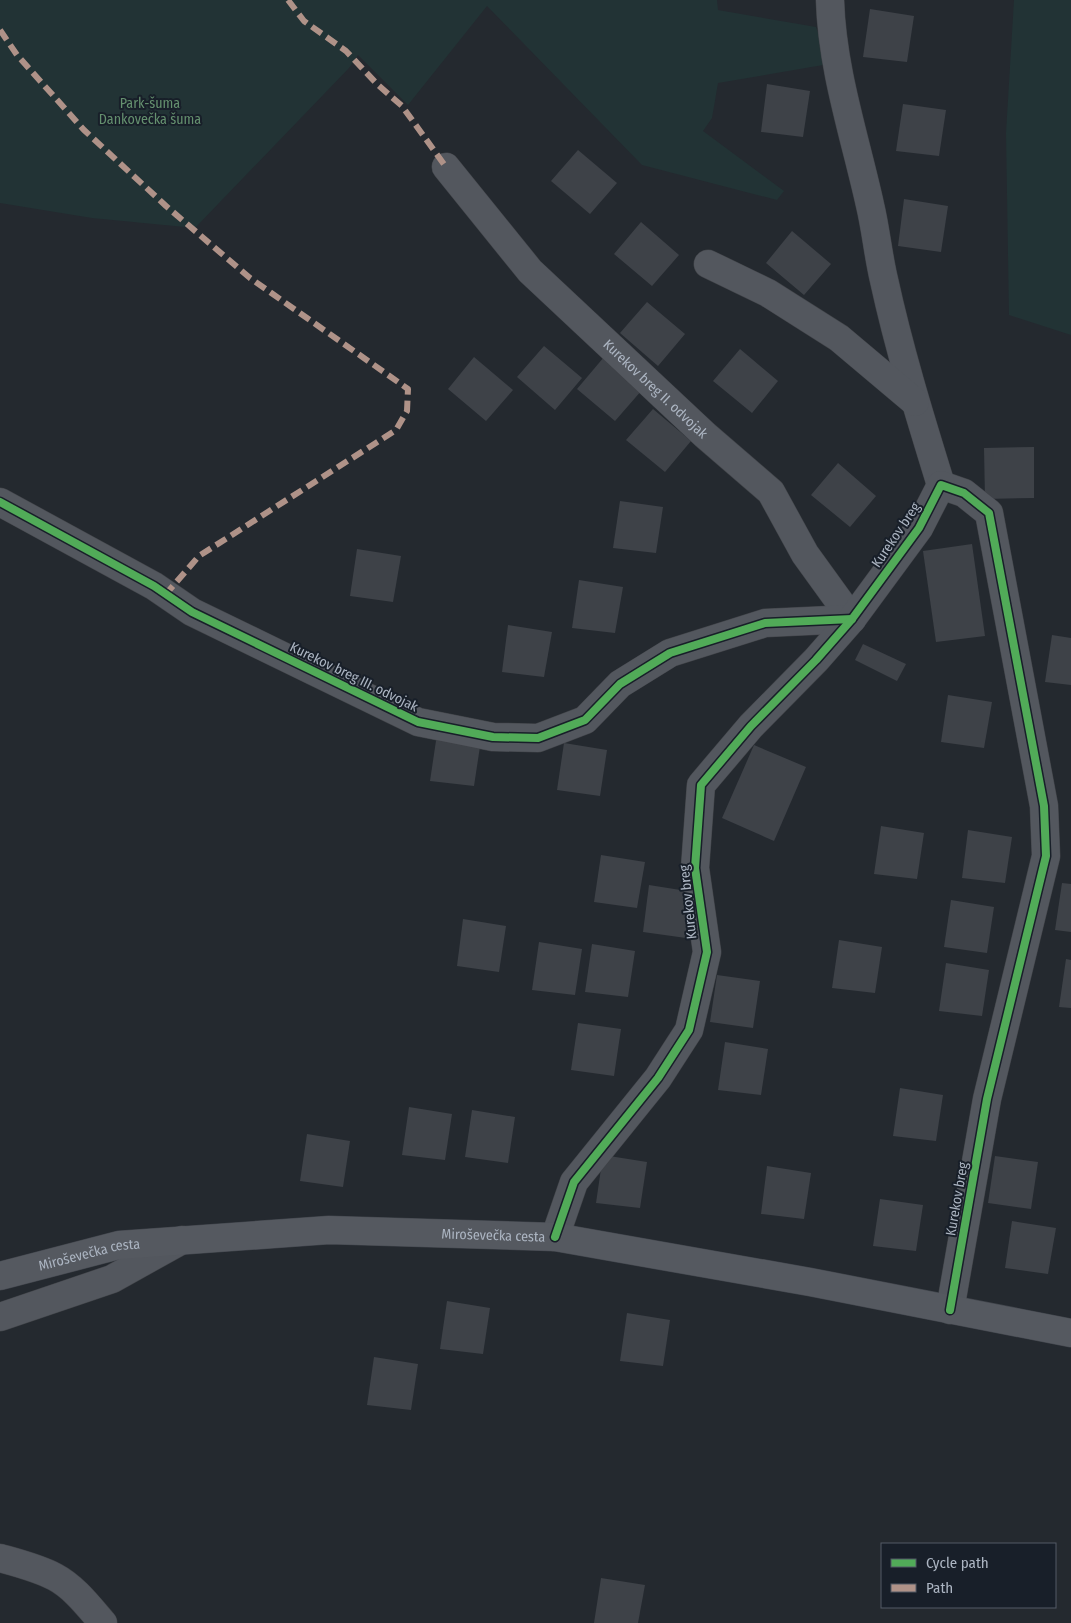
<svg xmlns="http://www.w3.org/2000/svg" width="1071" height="1623" viewBox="0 0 1071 1623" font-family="'Fira Sans Condensed',sans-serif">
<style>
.green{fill:#223335}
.building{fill:#3e4248}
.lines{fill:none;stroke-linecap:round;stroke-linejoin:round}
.minor-casing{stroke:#404348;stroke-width:29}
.major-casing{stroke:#41454c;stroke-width:29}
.minor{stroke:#53575e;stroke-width:28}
.major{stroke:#555960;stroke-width:28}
.quiet{stroke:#af9288;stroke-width:6;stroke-dasharray:12 6;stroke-linecap:butt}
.cycleway-casing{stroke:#181f29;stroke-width:11}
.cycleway{stroke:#51ab58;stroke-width:8}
.labels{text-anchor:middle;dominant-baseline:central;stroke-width:4;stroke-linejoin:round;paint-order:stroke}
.park-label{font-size:14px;fill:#65916f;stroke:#181f29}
.street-label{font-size:14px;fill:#acb5c2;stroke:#181f29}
</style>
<rect width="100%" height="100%" fill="#24292f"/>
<!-- green -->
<g class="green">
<polygon points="0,0 717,0 718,10 816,27 829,64 718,83 712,118 703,131 784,191 777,200 642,165 487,6 408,105 358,55 349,68 195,228 92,218 0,203"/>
<polygon points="1014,0 1071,0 1071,335 1009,315 1006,133"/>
</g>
<!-- building -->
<g class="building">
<polygon points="870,9 914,16 907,62 863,57"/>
<polygon points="767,84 810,91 803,137 761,132"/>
<polygon points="903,104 946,110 939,156 896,151"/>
<polygon points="578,150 617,183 590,214 551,181"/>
<polygon points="904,199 948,206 941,252 898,246"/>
<polygon points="641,222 679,255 652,286 614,254"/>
<polygon points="792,231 831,264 804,295 766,263"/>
<polygon points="647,302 685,334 658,366 620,333"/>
<polygon points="544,346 582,378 555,410 517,377"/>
<polygon points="740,349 778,381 752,413 713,381"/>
<polygon points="474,357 513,390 486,421 448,389"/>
<polygon points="604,357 642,390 615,421 577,389"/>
<polygon points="653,409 691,441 665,472 626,440"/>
<polygon points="1034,447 1034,498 985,499 984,448"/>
<polygon points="838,463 876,496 850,527 811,495"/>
<polygon points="620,501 663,507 656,553 613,548"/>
<polygon points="972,544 985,636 936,642 923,551"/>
<polygon points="357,549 401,556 393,602 350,596"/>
<polygon points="579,580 623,587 615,633 572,628"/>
<polygon points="508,625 552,632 544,677 502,672"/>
<polygon points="1052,635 1071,638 1071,685 1045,682"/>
<polygon points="863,644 906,664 897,681 855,660"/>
<polygon points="948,695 992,702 984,748 941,742"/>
<polygon points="437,734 481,740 474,786 430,781"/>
<polygon points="564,743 607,750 600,796 557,790"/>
<polygon points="754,745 806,767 774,841 722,818"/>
<polygon points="881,826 924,833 917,879 874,874"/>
<polygon points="968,830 1012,837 1005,883 962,878"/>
<polygon points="601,855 645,862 637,908 594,902"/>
<polygon points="1062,883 1071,884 1071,932 1055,930"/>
<polygon points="649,885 693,892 686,938 643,932"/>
<polygon points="951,900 994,907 987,953 944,947"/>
<polygon points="463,919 506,926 499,972 457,966"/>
<polygon points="839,940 882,947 875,993 832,988"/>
<polygon points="539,942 582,949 575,995 532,990"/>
<polygon points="592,944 635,951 628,997 585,992"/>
<polygon points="1066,959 1071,960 1071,1008 1059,1007"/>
<polygon points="946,963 989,970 982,1016 939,1011"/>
<polygon points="717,975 760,981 753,1028 710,1022"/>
<polygon points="578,1023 621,1029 614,1076 571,1070"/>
<polygon points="725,1042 768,1049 761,1095 718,1090"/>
<polygon points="900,1088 943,1095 936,1141 893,1136"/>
<polygon points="409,1107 452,1114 445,1160 402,1155"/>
<polygon points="472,1110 515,1117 508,1163 465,1157"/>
<polygon points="307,1134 350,1141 343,1187 300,1181"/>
<polygon points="603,1155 647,1162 640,1208 596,1203"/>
<polygon points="995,1156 1038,1162 1031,1209 988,1203"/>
<polygon points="767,1166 811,1173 804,1219 761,1214"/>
<polygon points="880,1199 923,1205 916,1251 873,1246"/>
<polygon points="1012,1221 1056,1228 1048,1274 1005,1268"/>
<polygon points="447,1301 490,1308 483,1354 440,1349"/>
<polygon points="627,1313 670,1320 663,1366 620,1361"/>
<polygon points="374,1357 418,1364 411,1410 367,1405"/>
<polygon points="601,1578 645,1585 638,1623 594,1623"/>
</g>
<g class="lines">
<defs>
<g id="minor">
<path d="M830 0C832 70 855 137 870 205 876 230 878 255 884 280 899 349 920 417 941 485"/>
<path id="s1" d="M446 167 530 271 705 435 771 492 805 554 852 619"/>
<polyline points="708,264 768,293 839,338 915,402"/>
<polyline points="941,485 964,493 989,513 1044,806 1046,856 987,1099 950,1310"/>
<polyline points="0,502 154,586 192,612 418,722 493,737 538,738 585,720 620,684 670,653 765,623 852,619"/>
<polyline points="555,1237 574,1182 658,1078 689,1030 707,952 695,868 701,785 751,726 816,660 852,619 919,528 941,485"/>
<polyline points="0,1317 112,1279 182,1240"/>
<path d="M0 1558C18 1563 38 1568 55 1577 74 1587 89 1607 103 1623"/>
</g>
<g id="major">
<path id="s2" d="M0 1276 119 1245 329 1230 555 1237 810 1282 1071 1333"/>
</g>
</defs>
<!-- minor casing -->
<use href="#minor" class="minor-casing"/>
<!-- major casing -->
<use href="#major" class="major-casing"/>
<!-- minor -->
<use href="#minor" class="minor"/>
<!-- major -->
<use href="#major" class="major"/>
<!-- quiet -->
<g class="quiet">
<polyline points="288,0 304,21 346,51 378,85 402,106 446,167"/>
<polyline points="0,30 17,55 84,130 166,206 250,278 408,389 407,411 396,430 199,556 166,594"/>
</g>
<defs>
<g id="cycleway">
<polyline points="0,502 154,586 192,612 418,722 493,737 538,738 585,720 620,684 670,653 765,623 852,619"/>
<polyline points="555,1237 574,1182 658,1078 689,1030 707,952 695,868 701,785 751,726 816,660 852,619 919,528 941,485 964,493 989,513 1044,806 1046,856 987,1099 950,1310"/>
</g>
</defs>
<!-- cycleway casing -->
<use href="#cycleway" class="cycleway-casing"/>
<!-- cycleway -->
<use href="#cycleway" class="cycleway"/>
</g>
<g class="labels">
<!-- park labels -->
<g class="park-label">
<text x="150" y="103">Park-šuma<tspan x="150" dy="16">Dankovečka šuma</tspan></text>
</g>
<!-- street labels -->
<g class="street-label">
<text stroke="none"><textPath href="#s1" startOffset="306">Kurekov breg II. odvojak</textPath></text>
<text transform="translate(896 535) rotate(-56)">Kurekov breg</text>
<text transform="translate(354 677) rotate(26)">Kurekov breg III. odvojak</text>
<text transform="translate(688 902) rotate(-96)">Kurekov breg</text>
<text transform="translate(957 1199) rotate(-80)">Kurekov breg</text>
<text stroke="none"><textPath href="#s2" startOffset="498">Miroševečka cesta</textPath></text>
<text stroke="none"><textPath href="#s2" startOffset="92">Miroševečka cesta</textPath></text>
</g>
</g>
<!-- legend -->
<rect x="881" y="1543" width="175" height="65" fill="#181f29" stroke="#535b66"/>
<rect x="891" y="1559" width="25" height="8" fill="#51ab58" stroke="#535b66"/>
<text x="926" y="1568" font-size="15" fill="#acb5c2">Cycle path</text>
<rect x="891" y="1584" width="25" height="8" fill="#af9288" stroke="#535b66"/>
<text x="926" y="1593" font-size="15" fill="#acb5c2">Path</text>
</svg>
